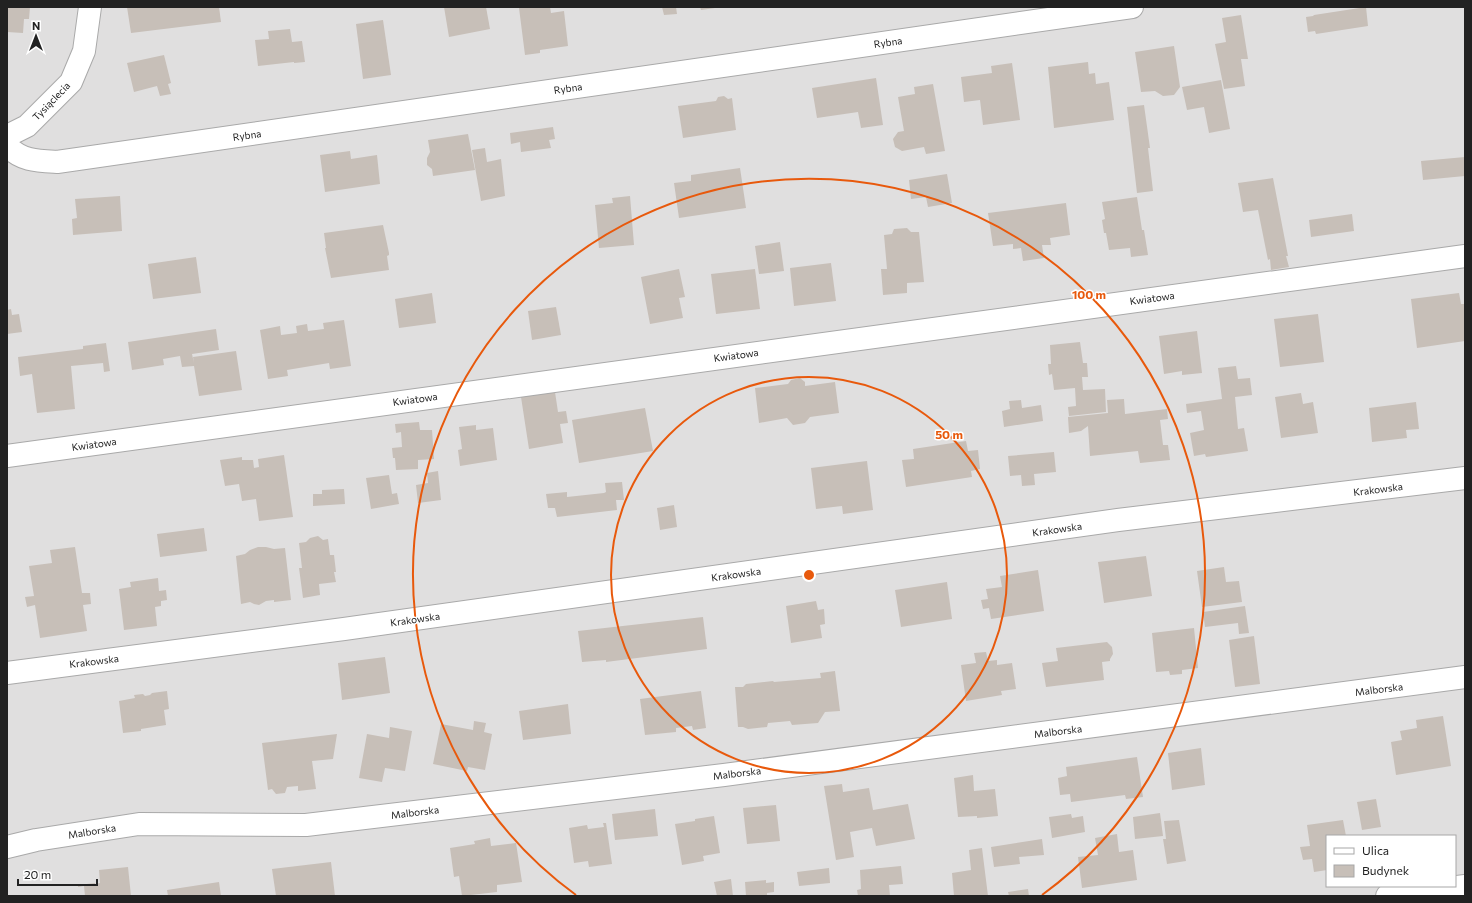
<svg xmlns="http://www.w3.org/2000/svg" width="1472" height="903" viewBox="0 0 1472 903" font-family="Commissioner,sans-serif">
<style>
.residential{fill:#e0dfdf;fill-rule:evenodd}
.building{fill:#c7bfb8}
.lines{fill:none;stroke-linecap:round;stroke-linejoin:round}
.minor-casing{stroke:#a9a9a9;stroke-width:24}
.minor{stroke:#fff;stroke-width:22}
.ring{fill:none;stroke:#e8590c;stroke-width:2}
.labels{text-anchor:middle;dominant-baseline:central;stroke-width:3;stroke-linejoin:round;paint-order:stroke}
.street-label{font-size:10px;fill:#222;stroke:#fff}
.centre{fill:#e8590c;stroke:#fff;stroke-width:2}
.ring-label{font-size:12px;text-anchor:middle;font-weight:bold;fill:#e8590c;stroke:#fff;stroke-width:3;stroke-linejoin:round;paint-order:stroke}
</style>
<rect width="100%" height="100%" fill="#f2efe9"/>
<!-- residential -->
<path class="residential" d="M7 7H1465V896H7ZM1327 836H1455V886H1327Z"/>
<!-- building -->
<g class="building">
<polygon points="7,7 30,7 29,19 24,19 23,33 7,32"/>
<polygon points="127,7 219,7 221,22 131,33"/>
<polygon points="444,7 486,7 490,29 449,37"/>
<polygon points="529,7 550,7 551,13 564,11 568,46 540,50 540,53 525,55 519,8"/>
<polygon points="662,7 676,7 677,14 664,15"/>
<polygon points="700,7 715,7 715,8 701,10"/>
<polygon points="1366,7 1368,26 1316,34 1315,31 1308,32 1306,17 1313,16 1314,15"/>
<polygon points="1241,15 1248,59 1241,59 1245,86 1224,89 1215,44 1226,42 1222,18"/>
<polygon points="383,20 391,75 363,79 356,24"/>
<polygon points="290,29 292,42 302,41 305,62 294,63 294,62 258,66 255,40 269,39 268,31"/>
<polygon points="1174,46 1180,87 1174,95 1163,96 1155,91 1141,92 1135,52"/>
<polygon points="164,55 171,83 168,84 171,94 160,96 157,86 134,92 127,63"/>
<polygon points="1088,62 1089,74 1095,73 1096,84 1109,82 1114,120 1054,128 1048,67"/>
<polygon points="1012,63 1020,120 983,125 980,100 964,102 961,77 992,73 991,66"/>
<polygon points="876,78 883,125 861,128 858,112 817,118 812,88"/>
<polygon points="1221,80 1230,129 1209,133 1204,107 1187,110 1182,87"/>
<polygon points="933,84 945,151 926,154 924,147 902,151 895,147 893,139 898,132 904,131 898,97 915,94 914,87"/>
<polygon points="724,96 728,99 732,98 736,130 683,138 678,106 716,101 718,97"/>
<polygon points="1144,105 1150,148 1148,148 1153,191 1137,193 1127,107"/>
<polygon points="553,127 555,139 549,140 551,148 521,152 520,142 511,144 510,133"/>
<polygon points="468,134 475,170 433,176 432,169 427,165 427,158 430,152 428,140"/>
<polygon points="485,148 487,162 501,159 505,196 481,201 472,150"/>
<polygon points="350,151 351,159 377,155 380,184 325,192 320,155"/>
<polygon points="1465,157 1465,176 1423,180 1421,161"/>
<polygon points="740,168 746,208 679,218 674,183 691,181 691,175"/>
<polygon points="947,174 952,203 928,207 926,197 911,199 909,180"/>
<polygon points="1273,178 1288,256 1286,256 1289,267 1271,270 1270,259 1268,260 1258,210 1243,212 1238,183"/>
<polygon points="120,196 122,231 73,235 72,219 77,218 75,199"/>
<polygon points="630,196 634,245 599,248 595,205 613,203 612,198"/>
<polygon points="1137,197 1142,230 1144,230 1148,255 1131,257 1130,248 1109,250 1106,233 1104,233 1102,220 1105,219 1102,202"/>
<polygon points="1066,203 1070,235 1050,238 1051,245 1042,245 1044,258 1023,261 1021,248 1013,249 1013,244 993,246 988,213"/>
<polygon points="1352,214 1354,231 1311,237 1309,220"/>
<polygon points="383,225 389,253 389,255 387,256 389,270 331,278 325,248 326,248 324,233"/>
<polygon points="907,228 911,232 919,232 924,282 907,283 907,293 883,295 881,269 887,269 884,235 892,234 894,229"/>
<polygon points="780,242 784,271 759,274 755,246"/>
<polygon points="196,257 201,293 153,299 148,264"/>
<polygon points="831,263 836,301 794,306 790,268"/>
<polygon points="679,269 685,297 679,298 683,318 650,324 641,277"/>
<polygon points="755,269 760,309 716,314 711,274"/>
<polygon points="432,293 436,323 399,328 395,299"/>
<polygon points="1459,293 1461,304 1465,304 1465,331 1464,331 1465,341 1417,348 1411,299"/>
<polygon points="556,307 561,335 532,340 528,311"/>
<polygon points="11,309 12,315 19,314 22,332 7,334 7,310"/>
<polygon points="1318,314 1324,362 1280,367 1274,319"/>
<polygon points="344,320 351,366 330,369 329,363 287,370 288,376 268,379 260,330 280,326 281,335 297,333 296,326 307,324 308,331 324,329 323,323"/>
<polygon points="216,329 219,350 192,354 194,363 193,357 236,351 242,390 199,396 194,366 182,367 180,356 163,359 164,365 132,370 128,342"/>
<polygon points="1197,331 1202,373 1182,375 1182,371 1164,374 1159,336"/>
<polygon points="1080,342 1083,363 1087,363 1088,377 1082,377 1083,390 1105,389 1106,412 1069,416 1068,407 1076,406 1075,388 1054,390 1052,374 1049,375 1048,364 1051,364 1050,345"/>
<polygon points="106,343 110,371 104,372 103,363 71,366 75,409 37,413 32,374 20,376 18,357 83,349 83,346"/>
<polygon points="1236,366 1238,379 1250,378 1252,395 1235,397 1238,429 1244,428 1248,451 1206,457 1205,454 1194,456 1190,433 1204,430 1201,411 1187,413 1186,404 1222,399 1218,368"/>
<polygon points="800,378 805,382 805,386 835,382 839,413 810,417 805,423 793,425 787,418 759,423 755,388 788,384 791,380"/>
<polygon points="555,392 558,412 566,411 568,423 560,424 563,443 529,449 521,397"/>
<polygon points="1301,393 1303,404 1313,402 1318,433 1281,438 1275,397"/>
<polygon points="1124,399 1125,414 1167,409 1168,419 1160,420 1163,445 1168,445 1170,460 1140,463 1138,451 1090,456 1088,426 1081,431 1069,433 1068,417 1108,413 1107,400"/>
<polygon points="1021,400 1022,408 1041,405 1043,421 1004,427 1002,411 1010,409 1009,401"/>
<polygon points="1416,402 1419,429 1406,430 1407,438 1372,442 1369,408"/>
<polygon points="645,408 653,451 579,463 572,420"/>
<polygon points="419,422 420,430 432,430 434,459 418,460 418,469 396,470 395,458 393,458 392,448 402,447 401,432 396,433 395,424"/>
<polygon points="476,425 476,430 493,428 497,460 460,466 458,450 462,449 459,427"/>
<polygon points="966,441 968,451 978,450 980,469 971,471 972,477 906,487 902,460 914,459 913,449"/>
<polygon points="1054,452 1056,472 1034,474 1035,485 1022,486 1021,475 1010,476 1008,456"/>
<polygon points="284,455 293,517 259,521 256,499 242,501 239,484 225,486 220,460 242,457 242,460 253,460 254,468 259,467 258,459"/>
<polygon points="867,461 873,510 843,514 842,506 816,509 811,468"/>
<polygon points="438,471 441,500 418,503 416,485 428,483 427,473"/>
<polygon points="389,475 392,494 397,493 399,504 371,509 366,478"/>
<polygon points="622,482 624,500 616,500 617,510 557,517 555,508 548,508 546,494 567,492 567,497 604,493 606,492 605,483"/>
<polygon points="344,489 345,504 313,506 313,494 322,494 322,490"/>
<polygon points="674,505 677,527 660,530 657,508"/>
<polygon points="204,528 207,551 160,557 157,534"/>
<polygon points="318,536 323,540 328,539 330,555 334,555 336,572 334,572 336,582 319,584 320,595 303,598 299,568 302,568 299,543 306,542 310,538"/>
<polygon points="75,547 82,593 90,593 91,604 83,605 87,631 40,638 35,605 27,607 25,597 34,596 29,566 52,563 50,550"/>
<polygon points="258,547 266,547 274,549 285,548 291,600 274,602 274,600 266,601 259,605 254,604 250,602 241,604 236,556 245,554 250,550"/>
<polygon points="1146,556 1152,596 1104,603 1098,562"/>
<polygon points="1224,567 1226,582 1239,581 1242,602 1202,607 1197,571"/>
<polygon points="1038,570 1044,611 991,619 989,608 983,609 981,600 988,599 986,589 1002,587 1000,576"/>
<polygon points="158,578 159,591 166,590 167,600 161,601 161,606 155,607 157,626 124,630 119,589 131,587 130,582"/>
<polygon points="947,582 952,619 901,627 895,590"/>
<polygon points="816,601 818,610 824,609 825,624 820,625 822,638 791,643 786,606"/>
<polygon points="1245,606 1249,633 1239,634 1238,623 1205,627 1203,612"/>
<polygon points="703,617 707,649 606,662 606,660 582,662 578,631"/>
<polygon points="1194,628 1198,668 1182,670 1182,674 1170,675 1169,671 1156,672 1152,633"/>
<polygon points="1254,636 1260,684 1235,687 1229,640"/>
<polygon points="1107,642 1112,647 1113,654 1110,659 1110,661 1102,662 1104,680 1046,687 1042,663 1058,661 1056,648"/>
<polygon points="986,652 988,661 997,660 997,665 1012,663 1016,689 1001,691 1002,695 966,701 961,665 976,663 974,653"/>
<polygon points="385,657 390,693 342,700 338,663"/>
<polygon points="835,671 840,711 825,712 818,723 792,725 790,721 768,723 767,727 748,729 743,727 738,727 735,687 743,687 746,684 773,681 774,682 821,678 820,673"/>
<polygon points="167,691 169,709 164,710 166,725 141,729 141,731 123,733 119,701 135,698 134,695 143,694 145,696 150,695 152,693"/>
<polygon points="701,691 706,728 693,730 692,726 676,728 676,732 645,735 640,699"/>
<polygon points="568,704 571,734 523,740 519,711"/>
<polygon points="1443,716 1451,766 1396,775 1391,742 1402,740 1400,731 1417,728 1416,720"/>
<polygon points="474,721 486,723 484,732 492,734 485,770 468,767 467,771 433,764 441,724 473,730"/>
<polygon points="390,727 412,731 405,771 385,768 382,782 359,778 367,734 389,738"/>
<polygon points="337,734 333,759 312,761 316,789 298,791 298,786 287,787 285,793 276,794 272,789 268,790 262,743"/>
<polygon points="1201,748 1205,785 1172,790 1168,753"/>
<polygon points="1137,757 1143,797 1126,799 1125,795 1071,802 1070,794 1060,795 1058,778 1067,776 1066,767"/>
<polygon points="973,775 974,791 995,789 998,816 977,818 977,816 958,817 954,778"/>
<polygon points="842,784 843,792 869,788 873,810 908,804 915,839 876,846 872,828 850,832 854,857 836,860 824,786"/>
<polygon points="1376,799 1381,827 1362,830 1357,802"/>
<polygon points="776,805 780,841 747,844 743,808"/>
<polygon points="655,809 658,836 615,840 612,814"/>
<polygon points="1160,813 1163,836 1135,839 1133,817"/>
<polygon points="1071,814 1072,818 1083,816 1085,832 1052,838 1049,817"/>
<polygon points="714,816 720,853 703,856 704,861 682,865 675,824 695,821 695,819"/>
<polygon points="1179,820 1186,861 1167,864 1163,839 1166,839 1164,821"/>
<polygon points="1343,820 1346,836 1327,836 1327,870 1314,872 1312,859 1303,860 1300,847 1310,846 1307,825"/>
<polygon points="603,823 606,823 612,864 589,867 588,861 574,863 569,828 587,825 588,829 604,827"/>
<polygon points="1117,834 1119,852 1133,850 1137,880 1082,888 1078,857 1098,855 1095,838"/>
<polygon points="490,838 491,846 516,843 522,882 497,885 497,892 462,896 459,876 454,877 450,848 475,844 474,841"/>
<polygon points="1042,839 1044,855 1019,857 1020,864 994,867 991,847"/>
<polygon points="982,848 988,896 954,896 952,873 971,870 969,850"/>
<polygon points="331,862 335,896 276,896 272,869"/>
<polygon points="901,866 903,884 889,885 890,896 858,896 857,890 861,889 860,870"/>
<polygon points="128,867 131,896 85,896 84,886 78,887 78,885 95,883 95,884 100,883 99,870"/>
<polygon points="829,868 830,883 799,886 797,872"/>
<polygon points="731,879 733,896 717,896 714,882"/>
<polygon points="766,880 766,883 774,882 774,892 767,893 767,896 746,896 745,882"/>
<polygon points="219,882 221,896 168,896 167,890"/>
<polygon points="1028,889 1029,896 1009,896 1008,892"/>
</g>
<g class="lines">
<defs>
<g id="minor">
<polyline points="7,136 27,126 71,82 84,51 90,7"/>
<path d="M7 146C22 161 37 161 57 162L1132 7"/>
<polyline points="7,456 1465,256"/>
<polyline points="7,673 344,629 1118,520 1465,478"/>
<polyline points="7,847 36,840 139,824 306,825 724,775 1465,677"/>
<polyline points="1387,896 1465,886"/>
</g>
</defs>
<!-- minor casing -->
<use href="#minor" class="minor-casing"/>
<!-- minor -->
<use href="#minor" class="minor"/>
</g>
<!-- distance rings -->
<g class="ring">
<circle cx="809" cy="575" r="198"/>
<path d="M576 895A396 396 0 1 1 1042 895"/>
</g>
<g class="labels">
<!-- street labels -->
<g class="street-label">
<text transform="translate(888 42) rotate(-8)">Rybna</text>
<text transform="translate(568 88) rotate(-8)">Rybna</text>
<text transform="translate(51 101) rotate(-46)">Tysiąclecia</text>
<text transform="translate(247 135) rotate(-8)">Rybna</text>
<text transform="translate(1152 298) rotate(-8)">Kwiatowa</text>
<text transform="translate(736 355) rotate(-8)">Kwiatowa</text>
<text transform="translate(415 399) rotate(-8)">Kwiatowa</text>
<text transform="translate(94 444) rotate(-8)">Kwiatowa</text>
<text transform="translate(1378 489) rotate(-7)">Krakowska</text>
<text transform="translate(1057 529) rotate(-8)">Krakowska</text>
<text transform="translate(736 574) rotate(-8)">Krakowska</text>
<text transform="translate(415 619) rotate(-8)">Krakowska</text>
<text transform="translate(94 661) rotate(-7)">Krakowska</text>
<text transform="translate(1379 689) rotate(-7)">Malborska</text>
<text transform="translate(1058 731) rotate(-7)">Malborska</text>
<text transform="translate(737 773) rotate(-7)">Malborska</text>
<text transform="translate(415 812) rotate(-7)">Malborska</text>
<text transform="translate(92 831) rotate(-9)">Malborska</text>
</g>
</g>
<circle cx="809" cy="575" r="6" class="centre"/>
<g class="ring-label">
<text x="1089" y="299">100 m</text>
<text x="949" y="439">50 m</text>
</g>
<!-- border -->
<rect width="1472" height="903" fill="none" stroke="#222222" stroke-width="16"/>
<!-- legend -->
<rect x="1326" y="835" width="130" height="52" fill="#ffffff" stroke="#a7a7a7"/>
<rect x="1334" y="848" width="20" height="6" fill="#ffffff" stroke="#a7a7a7"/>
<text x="1362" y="855" font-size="12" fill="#222222">Ulica</text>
<rect x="1334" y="865" width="20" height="12" fill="#c7bfb8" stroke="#a7a7a7"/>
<text x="1362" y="875" font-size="12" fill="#222222">Budynek</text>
<!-- north arrow -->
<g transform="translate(36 36)" stroke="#ffffff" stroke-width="3" paint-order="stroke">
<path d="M0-3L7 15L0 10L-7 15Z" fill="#222222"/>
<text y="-6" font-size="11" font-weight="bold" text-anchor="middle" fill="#222222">N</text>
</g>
<!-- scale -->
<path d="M18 879v6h79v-6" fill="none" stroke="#222222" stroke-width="2"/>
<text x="24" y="879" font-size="12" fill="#222222" stroke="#ffffff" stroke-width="3" paint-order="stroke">20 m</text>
</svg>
